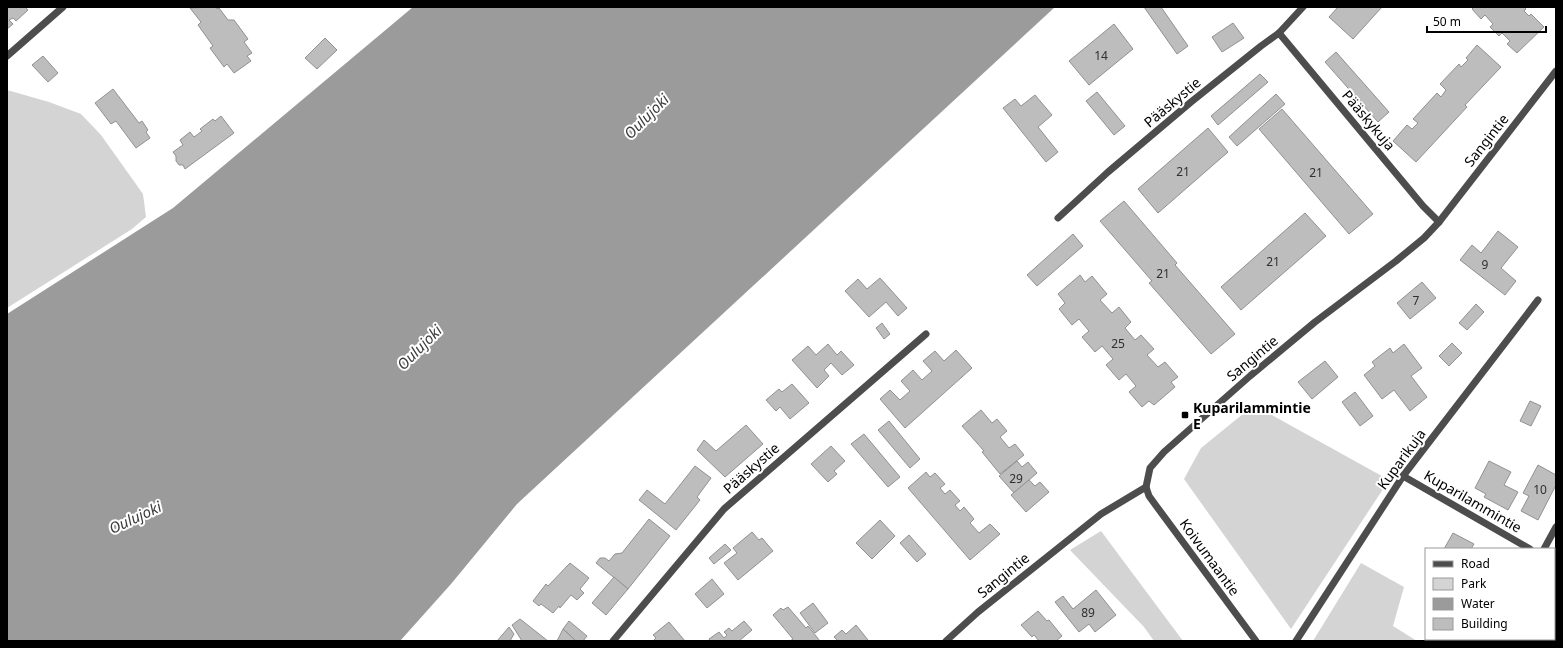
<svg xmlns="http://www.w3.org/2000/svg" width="1563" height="648" viewBox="0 0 1563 648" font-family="'Noto Sans',sans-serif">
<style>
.green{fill:#d4d4d4}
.water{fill:#9b9b9b}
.building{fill:#bdbdbd;stroke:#919191}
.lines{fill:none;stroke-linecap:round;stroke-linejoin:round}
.minor{stroke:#4d4d4d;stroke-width:7}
.poi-dot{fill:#000;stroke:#fff;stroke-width:1.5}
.labels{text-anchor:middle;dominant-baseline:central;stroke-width:4;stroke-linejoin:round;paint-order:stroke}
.number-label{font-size:12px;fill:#2f2f2f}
.street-label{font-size:14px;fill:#000;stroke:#fff}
.poi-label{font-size:14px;font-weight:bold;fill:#000;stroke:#fff;text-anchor:start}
.water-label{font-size:15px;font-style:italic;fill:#3c3c3c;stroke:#fff}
</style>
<rect width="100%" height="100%" fill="#fff"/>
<!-- green -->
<g class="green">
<polygon points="7,90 49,102 81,114 101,135 143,194 146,217 132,229 7,308"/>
<polygon points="1254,405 1389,480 1291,629 1184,479 1201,448"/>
<polygon points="1101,531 1183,641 1154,641 1144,627 1070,550"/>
<polygon points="1361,563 1404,587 1393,626 1417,641 1313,641"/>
</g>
<!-- water -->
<polygon class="water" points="413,7 1055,7 517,504 451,584 400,641 7,641 7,314 173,208"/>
<!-- building -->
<g class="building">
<polygon points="7,7 25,7 28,10 16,21 13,18 9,20 13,24 7,29"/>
<polygon points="216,7 217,9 219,8 228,20 234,20 248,39 244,42 252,53 247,56 251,61 234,73 227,64 224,67 210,48 213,46 198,25 201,22 190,8"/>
<polygon points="1144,7 1161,7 1188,46 1177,54"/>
<polygon points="1338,7 1382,7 1353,39 1329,17"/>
<polygon points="1474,7 1524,7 1526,9 1524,11 1529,16 1531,14 1544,27 1517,53 1507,44 1510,41 1502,33 1499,36 1490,27 1493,24 1485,15 1481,19 1472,9"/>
<polygon points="1233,23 1244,38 1222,52 1212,37"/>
<polygon points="1114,24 1133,49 1089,85 1069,61"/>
<polygon points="325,38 337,50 317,69 305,58"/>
<polygon points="1477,45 1501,67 1465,105 1467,107 1416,162 1393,141 1407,125 1412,129 1418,123 1413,119 1437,93 1441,97 1446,90 1440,84 1459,64 1461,67 1468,60 1466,58"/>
<polygon points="1336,52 1389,112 1378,122 1325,62"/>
<polygon points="43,56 58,73 48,82 32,65"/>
<polygon points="1260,74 1268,82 1218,125 1211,116"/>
<polygon points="113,89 139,123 142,121 148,130 146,132 150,138 136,148 116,121 111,124 95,103"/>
<polygon points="1097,92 1125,126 1114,135 1086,101"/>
<polygon points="1276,94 1285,104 1237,146 1229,137"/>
<polygon points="1035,95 1052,115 1038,127 1058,152 1046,162 1003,108 1015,99 1021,106"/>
<polygon points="1282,109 1373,214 1349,234 1259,129"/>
<polygon points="221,116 234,133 185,169 183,165 179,165 176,161 176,156 173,152 183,145 180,140 190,132 194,137 202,131 200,129 213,119 215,121"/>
<polygon points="1208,128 1228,152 1158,213 1138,189"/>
<polygon points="1124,201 1177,263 1175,265 1235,334 1211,354 1149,283 1152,281 1100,221"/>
<polygon points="1305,213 1326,236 1241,310 1221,287"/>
<polygon points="1498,231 1518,247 1501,268 1516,281 1505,295 1460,260 1472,245 1481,253"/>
<polygon points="1073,234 1083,246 1037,286 1027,275"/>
<polygon points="1080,275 1085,282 1092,276 1107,294 1100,300 1112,313 1119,307 1131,322 1125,328 1135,340 1141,335 1154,349 1147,355 1158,367 1165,362 1178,377 1171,382 1175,387 1154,405 1149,401 1142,407 1129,392 1136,386 1126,374 1119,380 1106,365 1113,359 1102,346 1095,352 1082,337 1089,331 1079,319 1072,325 1059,309 1065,303 1058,294"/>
<polygon points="880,278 907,308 898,316 886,302 869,317 845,291 858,279 867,289"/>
<polygon points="1422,282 1436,298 1410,319 1397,303"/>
<polygon points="1476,304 1484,312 1467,330 1459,323"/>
<polygon points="882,323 890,334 884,339 876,328"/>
<polygon points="1452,343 1462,353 1449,366 1439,356"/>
<polygon points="828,344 837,355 841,351 854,365 842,375 831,363 824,370 829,376 817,388 792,360 808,346 816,355"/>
<polygon points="1404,344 1422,368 1411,376 1427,397 1410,411 1394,390 1382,399 1364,375 1375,366 1372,362 1390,348 1393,353"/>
<polygon points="956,350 972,368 905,428 880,399 890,390 900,400 910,391 901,381 913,370 922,380 932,371 923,361 935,351 944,361"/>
<polygon points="1325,361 1338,377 1312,399 1298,382"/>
<polygon points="792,384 809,403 790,419 780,407 776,411 766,400 779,389 782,392"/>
<polygon points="1355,392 1373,416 1360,426 1342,402"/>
<polygon points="1530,401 1541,406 1531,426 1520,421"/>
<polygon points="981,410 992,423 997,419 1007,431 1000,437 1009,448 1015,444 1024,455 1000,474 982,452 984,451 962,426"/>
<polygon points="889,421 920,459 910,468 878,430"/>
<polygon points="746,425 763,444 725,477 697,450 704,440 716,451"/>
<polygon points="864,434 900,477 888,487 851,444"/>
<polygon points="831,446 845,461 834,471 837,474 828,482 811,464"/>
<polygon points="1017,461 1022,467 1028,462 1037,473 1014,493 999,476"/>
<polygon points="1489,461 1511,472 1504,485 1518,492 1508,510 1484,497 1486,494 1475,488"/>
<polygon points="1538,465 1556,475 1556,485 1538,520 1521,511 1529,496 1523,493"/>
<polygon points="695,466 711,478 697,497 700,500 676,530 639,500 647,490 665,504"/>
<polygon points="926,472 930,477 935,473 945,484 940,488 945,494 950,490 960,501 955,505 960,511 964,507 974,519 970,523 979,533 990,524 1000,534 970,560 908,488"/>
<polygon points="1029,480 1035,486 1040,482 1049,492 1026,512 1011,495"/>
<polygon points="649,519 670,536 628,589 596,563 600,558 605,558 609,561 615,554 622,553"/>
<polygon points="880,520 895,536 872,559 856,543"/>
<polygon points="752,532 759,540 762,538 773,551 738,580 724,563 737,553 733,548"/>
<polygon points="1453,533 1474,544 1471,549 1444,549"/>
<polygon points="909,535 926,554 917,562 900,543"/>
<polygon points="725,544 731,550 714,564 709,558"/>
<polygon points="570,563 589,578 580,589 584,593 577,600 571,595 560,608 559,606 553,613 541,604 539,606 533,601 546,584 548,586"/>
<polygon points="614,577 628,589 606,615 592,603"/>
<polygon points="712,579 724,594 707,608 695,594"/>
<polygon points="1096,590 1116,615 1095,632 1089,624 1079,632 1055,602 1063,596 1073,609"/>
<polygon points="813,603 828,623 815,633 800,613"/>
<polygon points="788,607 806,628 808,626 820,641 790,641 793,639 773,615 781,608 783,610"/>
<polygon points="1038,611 1047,621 1049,620 1062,636 1056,641 1039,641 1034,635 1032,637 1021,625"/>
<polygon points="520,619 548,641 522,641 512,625"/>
<polygon points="569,621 587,636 583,641 576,641 563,629"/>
<polygon points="744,621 752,630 739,641 710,641 709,639 719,632 724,638 727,635 724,632 729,628 732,631"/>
<polygon points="669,622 685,641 653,641 656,638 653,635"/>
<polygon points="856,625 868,640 867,641 838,641 834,637 842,630 846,634"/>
<polygon points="509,627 514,634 510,641 497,641"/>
<polygon points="563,629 576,641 557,641"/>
</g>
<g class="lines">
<!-- minor -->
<g class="minor">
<polyline points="1279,33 1423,206 1439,222"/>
<polyline points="7,56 63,7"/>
<polyline points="1058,218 1108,172 1191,102 1261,46 1279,33 1303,7"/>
<polyline points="1403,476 1530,549"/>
<polyline points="1146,487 1149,496 1157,507 1256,641"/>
<polyline points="1544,549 1556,527"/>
<polyline points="1554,563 1556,564"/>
<polyline points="613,641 724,509 926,334"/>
<polyline points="946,641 978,612 1101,514 1146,487 1150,468 1164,452 1250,376 1315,322 1396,261 1424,238 1439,222 1556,71"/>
<polyline points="1296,641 1403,476 1538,300"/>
</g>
</g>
<!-- markers -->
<rect class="poi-dot" x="1181" y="411" width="8" height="8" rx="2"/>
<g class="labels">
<!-- number labels -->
<g class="number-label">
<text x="1101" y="55">14</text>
<text x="1183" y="171">21</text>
<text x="1316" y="172">21</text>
<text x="1273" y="261">21</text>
<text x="1485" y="264">9</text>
<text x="1163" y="273">21</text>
<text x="1416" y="300">7</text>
<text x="1118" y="343">25</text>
<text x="1016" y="478">29</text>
<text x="1540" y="489">10</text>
<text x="1088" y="612">89</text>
</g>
<!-- street labels -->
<g class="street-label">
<text transform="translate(1172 102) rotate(-40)">Pääskystie</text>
<text transform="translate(1369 120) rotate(50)">Pääskykuja</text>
<text transform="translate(1486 140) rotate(-52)">Sangintie</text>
<text transform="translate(1252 358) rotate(-40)">Sangintie</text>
<text transform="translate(1401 459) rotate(-54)">Kuparikuja</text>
<text transform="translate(751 468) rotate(-41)">Pääskystie</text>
<text transform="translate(1473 501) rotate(30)">Kuparilammintie</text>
<text transform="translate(1210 557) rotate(54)">Koivumaantie</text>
<text transform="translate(1003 575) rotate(-39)">Sangintie</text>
</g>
<!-- poi labels -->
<g class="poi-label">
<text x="1193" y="407">Kuparilammintie<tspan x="1193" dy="16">E</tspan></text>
</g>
<!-- water labels -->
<g class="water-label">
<text transform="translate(646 116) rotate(-45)">Oulujoki</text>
<text transform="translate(419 347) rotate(-45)">Oulujoki</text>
<text transform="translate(135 517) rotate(-25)">Oulujoki</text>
</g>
</g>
<!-- border -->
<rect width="1563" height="648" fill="none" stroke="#000000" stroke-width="16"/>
<!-- legend -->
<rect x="1425" y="548" width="130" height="92" fill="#ffffff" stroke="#999999"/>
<rect x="1433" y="561" width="20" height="6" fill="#4d4d4d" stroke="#999999"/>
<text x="1461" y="568" font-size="12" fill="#000000">Road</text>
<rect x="1433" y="578" width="20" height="12" fill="#d4d4d4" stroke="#999999"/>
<text x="1461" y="588" font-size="12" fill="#000000">Park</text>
<rect x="1433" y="598" width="20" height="12" fill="#9b9b9b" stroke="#999999"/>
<text x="1461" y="608" font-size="12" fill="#000000">Water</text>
<rect x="1433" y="618" width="20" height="12" fill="#bdbdbd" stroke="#999999"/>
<text x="1461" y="628" font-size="12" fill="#000000">Building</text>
<!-- scale -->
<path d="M1427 26v6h119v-6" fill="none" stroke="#000000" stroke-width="2"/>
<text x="1433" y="26" font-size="12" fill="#000000" stroke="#ffffff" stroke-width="3" paint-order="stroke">50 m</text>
</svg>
